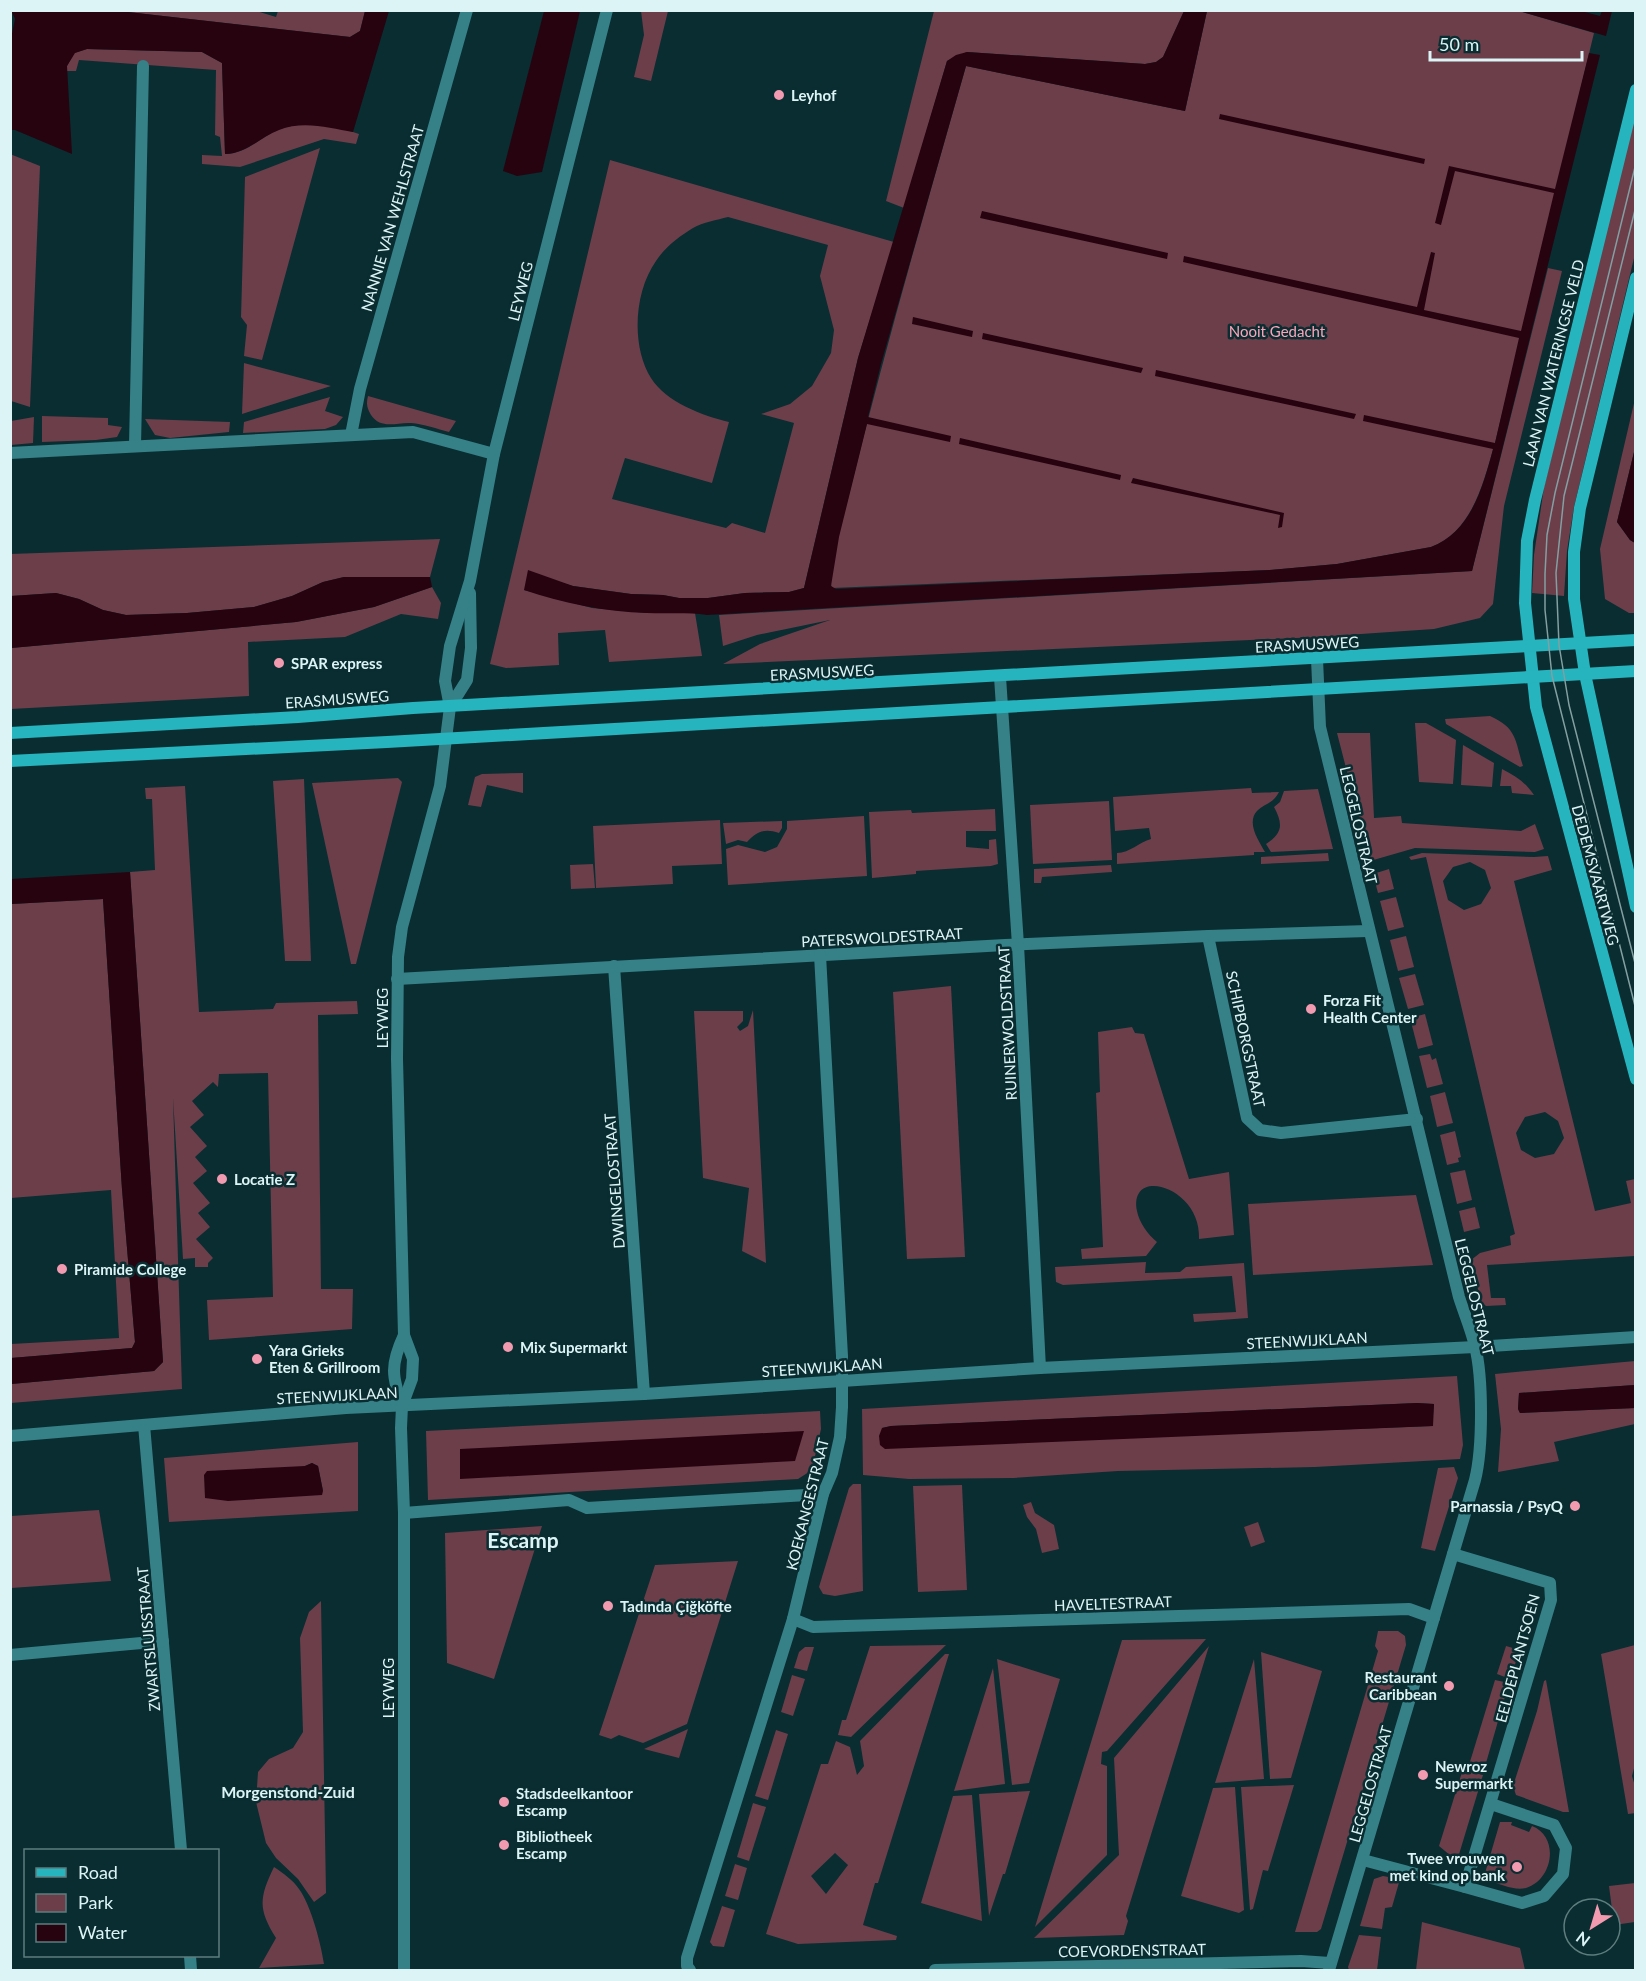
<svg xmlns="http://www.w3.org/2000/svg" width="1646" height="1981" viewBox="0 0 1646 1981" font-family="Lato,sans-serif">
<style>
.green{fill:#6b3e4a;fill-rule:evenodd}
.water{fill:#27030f}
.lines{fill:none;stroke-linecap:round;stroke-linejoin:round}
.street{stroke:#358187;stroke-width:12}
.secondary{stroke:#26b4be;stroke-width:12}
.tram{stroke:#839fa2;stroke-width:1.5}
.poi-dot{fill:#f29ab0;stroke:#092d30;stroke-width:2}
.labels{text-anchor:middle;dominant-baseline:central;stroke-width:5;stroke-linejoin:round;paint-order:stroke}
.poi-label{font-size:15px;font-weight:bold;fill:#ddf4f6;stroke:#092d30;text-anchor:start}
.street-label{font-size:15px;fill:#ddf4f6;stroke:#092d30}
.park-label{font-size:15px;fill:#fea4ba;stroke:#092d30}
.neighbourhood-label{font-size:16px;font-weight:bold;fill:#ddf4f6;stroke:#092d30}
.district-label{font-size:21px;font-weight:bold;fill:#ddf4f6;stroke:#092d30}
</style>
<rect width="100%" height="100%" fill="#092d30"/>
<!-- green -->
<g class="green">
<polygon points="253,10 276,17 278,11 365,11 360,31 350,37 119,11"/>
<polygon points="641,11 668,11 651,81 634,77 644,35"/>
<polygon points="934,11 1184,11 1163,57 1156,62 1145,64 967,52 947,61 904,208 886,201"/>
<path d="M1207 11H1519L1594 33 1495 443C1483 483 1473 531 1431 547L1337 564 1270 570 832 588C826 576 846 508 850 491 885 348 926 207 966 66L1185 111Z"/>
<path d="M87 49 202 52 222 63 225 154C248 153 260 137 280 129 304 120 335 126 359 134L356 144 324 139 240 167 202 164V155L222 156 220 137 215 135 216 70 79 60 76 71H67V66L74 53Z"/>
<polygon points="1635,111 1635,254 1574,507 1567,551 1564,596 1532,593 1534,555 1544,487"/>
<polygon points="320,148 262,360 244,356 247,325 241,317 245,177"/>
<polygon points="10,154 40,166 30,407 11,401"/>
<path d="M610 160 894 242 858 358 804 588 789 592 745 593 708 598H679L663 595 631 594 573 586 552 580 524 590 592 608 647 613H695L702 656 609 662 605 630 558 633 559 665 506 668 490 664ZM728 217 828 245 820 276 834 330 831 353 812 386 790 404 761 414 794 423 765 533 732 523 726 528 612 499 625 458 712 483 729 422C703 416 666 402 651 378 631 346 634 292 656 261 665 247 680 236 693 228 703 222 717 220 728 217Z"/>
<polygon points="1548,268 1562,271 1504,506 1493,604 1480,618 1434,629 1317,637 723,664 760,644 830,620 757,635 723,646 719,615 1472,571"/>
<polygon points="244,363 331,386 242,414"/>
<path d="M368 396 456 421 449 432C437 429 424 424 411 423 397 422 381 430 371 415 367 408 366 404 368 396Z"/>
<polygon points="330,397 325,411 343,417 336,425 325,429 243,433 244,422"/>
<polygon points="1635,399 1635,448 1617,522 1630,540 1635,543 1635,613 1629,613 1605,599 1600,549"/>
<polygon points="42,416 108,418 108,425 122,427 117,437 96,440 42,442"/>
<polygon points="34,417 33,443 11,445 11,421"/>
<polygon points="145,419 230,422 229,432 170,438 155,435"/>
<polygon points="440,539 430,577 344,577 323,582 292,596 254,607 187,613 126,615 103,610 79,599 56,593 11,596 10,554"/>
<polygon points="432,587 441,603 438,619 401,614 345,637 248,642 249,696 11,709 11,648 296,622 374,607"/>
<path d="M1490 716C1517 728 1515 740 1523 766L1520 767 1446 724 1445 719Z"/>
<polygon points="1415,723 1426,723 1456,740 1453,784 1419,782"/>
<polygon points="1337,733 1370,733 1374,818 1401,816 1402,823 1521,831 1535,824 1544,849 1535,852 1415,848 1370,861"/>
<polygon points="1463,745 1494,763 1492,787 1461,785"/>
<path d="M1502 769C1516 776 1526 783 1534 795L1512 793 1511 786H1500Z"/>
<polygon points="523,773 523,793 487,785 481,807 468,805 475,777 482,774"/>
<polygon points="398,778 402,782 356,964 351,964 312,783"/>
<polygon points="304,779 311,961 285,961 273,781"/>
<polygon points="185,786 199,1012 273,1009 276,1003 357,1001 358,1014 318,1015 321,1289 353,1289 352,1329 209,1340 207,1300 273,1297 268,1073 219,1074 218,1087 213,1082 192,1101 204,1115 190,1127 207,1146 195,1157 207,1171 193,1183 210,1203 198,1213 210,1227 196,1239 213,1258 208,1263 208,1267 195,1267 195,1258 183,1259 173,1098 182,1389 11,1403 11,1384 154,1371 163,1362 130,872 155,870 152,799 146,799 145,788"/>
<path d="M1251 788 1252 793 1279 792C1273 804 1265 803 1257 811 1246 823 1259 841 1265 852H1254V855L1117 864V853C1130 853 1139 842 1151 839L1149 828 1115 831 1113 797Z"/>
<path d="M1318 789 1333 849 1271 852 1266 844C1283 833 1283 824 1274 807L1280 802 1284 791Z"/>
<polygon points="1109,801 1112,860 1033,864 1030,805"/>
<polygon points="995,809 996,831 966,831 966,847 989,849 989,840 996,839 998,864 991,866 916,871 916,874 872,878 869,812 911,810 912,813"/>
<polygon points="864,816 867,876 728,885 726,849 738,845 765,852 777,847 787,829 787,821"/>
<polygon points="720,820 722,864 672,866 673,884 596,888 593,826"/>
<path d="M782 821V828L779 833C765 828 757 831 747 842L738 840 726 844 723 823Z"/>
<polygon points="1328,853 1329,861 1261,864 1261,857"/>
<path d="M1422 853 1534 857 1548 856 1552 870 1514 881 1595 1211 1631 1203 1626 1181 1635 1179V1256L1487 1265 1491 1298H1505L1506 1305 1486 1306 1481 1302 1471 1260 1480 1253 1511 1245 1510 1236 1515 1234 1426 857 1411 860 1409 857ZM1470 862 1485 870 1491 888 1481 904 1464 910 1448 900 1443 881 1453 867ZM1545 1112 1558 1121 1564 1138 1554 1154 1535 1158 1521 1150 1516 1133 1525 1117Z"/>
<polygon points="593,864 595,888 571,889 570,865"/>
<polygon points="1111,865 1112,872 1042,877 1041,883 1034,883 1034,869"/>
<polygon points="1389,869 1394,889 1378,893 1373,874"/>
<polygon points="1396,897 1404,927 1388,931 1380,901"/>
<polygon points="103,899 122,1189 135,1342 132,1348 11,1358 11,1344 119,1338 111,1190 11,1198 11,904"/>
<polygon points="1406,936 1414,967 1398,971 1390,940"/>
<polygon points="1415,974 1424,1005 1408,1009 1399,978"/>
<polygon points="951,986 965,1257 907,1259 893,992"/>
<polygon points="753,1010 766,1263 742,1251 749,1188 703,1178 694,1011 743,1011 743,1021 737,1027 740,1031 748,1026"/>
<polygon points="1425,1014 1433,1045 1418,1049 1410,1018"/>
<path d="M1132 1027 1135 1033 1144 1034 1189 1179 1229 1172 1234 1235 1199 1239C1202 1187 1128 1165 1137 1211 1139 1222 1148 1235 1157 1242L1146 1256 1082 1259 1081 1249 1103 1247 1096 1093 1100 1092 1098 1032Z"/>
<polygon points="1430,1054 1432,1060 1436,1058 1443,1084 1427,1088 1419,1056"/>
<polygon points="1445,1092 1453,1123 1437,1127 1430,1096"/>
<polygon points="1455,1131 1461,1157 1458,1158 1459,1162 1447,1165 1440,1135"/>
<polygon points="1465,1170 1472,1200 1457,1204 1450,1173"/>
<polygon points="1416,1195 1433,1265 1253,1275 1248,1204"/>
<polygon points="1475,1207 1480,1228 1464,1232 1459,1211"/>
<polygon points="1146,1262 1145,1273 1180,1272 1186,1267 1244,1263 1248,1318 1194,1322 1193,1314 1236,1312 1232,1276 1063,1285 1056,1282 1055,1267"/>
<polygon points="1635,1361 1635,1385 1519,1393 1518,1409 1520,1413 1635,1408 1635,1424 1554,1442 1559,1461 1498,1472 1501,1429 1495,1374"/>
<path d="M1457 1376 1463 1445 1460 1459 1315 1467 1118 1471 1013 1478 909 1479 863 1475 862 1409ZM1417 1403 1434 1404 1432 1426 1170 1436 882 1428 891 1426Z"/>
<polygon points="820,1411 821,1429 812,1470 798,1479 428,1500 426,1431"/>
<path d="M358 1442V1511L169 1522 164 1458ZM312 1463 318 1466 323 1491 305 1466Z"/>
<polygon points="1454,1467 1458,1478 1435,1551 1421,1548 1438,1468"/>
<polygon points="853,1484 861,1484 863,1591 835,1596 823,1594 819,1587 849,1488"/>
<polygon points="962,1485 967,1590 918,1592 913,1486"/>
<polygon points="1031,1502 1035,1513 1054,1525 1059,1549 1042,1553 1036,1529 1027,1517 1023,1505"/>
<polygon points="99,1510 111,1581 11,1588 11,1516"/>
<polygon points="1258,1522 1265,1542 1251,1547 1244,1527"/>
<polygon points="542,1526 494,1679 447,1663 445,1533"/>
<polygon points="738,1561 687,1724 643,1743 619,1735 611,1739 599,1735 655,1565"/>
<polygon points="321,1601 326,1893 314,1902 298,1879 276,1858 266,1843 256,1802 258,1772 269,1759 293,1748 303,1732 300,1638 309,1612"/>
<polygon points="1378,1631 1398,1631 1405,1636 1406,1645 1321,1929 1317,1932 1295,1932 1378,1651 1375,1646"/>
<polygon points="1206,1639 1107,1751 1102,1752 1101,1764 1107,1766 1107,1855 1035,1927 1122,1640"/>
<polygon points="946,1645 851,1737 838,1735 842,1720 846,1720 870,1646"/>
<polygon points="1635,1645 1636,1761 1632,1776 1635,1786 1636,1813 1628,1814 1601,1654"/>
<polygon points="1209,1646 1126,1916 1128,1921 1124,1935 1034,1938 1119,1855 1114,1758"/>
<polygon points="1506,1646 1520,1650 1510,1679 1497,1674"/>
<polygon points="805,1647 814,1647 807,1671 794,1668 799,1652"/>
<polygon points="1261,1652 1322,1671 1291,1778 1270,1779"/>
<path d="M945 1654H949L878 1883H875L863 1925 897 1936 896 1940 798 1944 766 1934 821 1764H828L836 1741 850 1747 857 1775 864 1766 860 1741ZM835 1853 848 1865 826 1894 811 1876Z"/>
<polygon points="997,1659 1060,1679 1029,1783 1012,1785"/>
<polygon points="1254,1659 1264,1779 1215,1783"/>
<polygon points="993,1668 1005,1784 954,1791"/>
<polygon points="792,1675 805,1679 793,1716 781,1712"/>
<polygon points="1495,1680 1509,1683 1484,1770 1469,1765"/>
<polygon points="1546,1680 1569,1812 1563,1812 1516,1795 1513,1786 1537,1711 1544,1681"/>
<polygon points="688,1729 679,1758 644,1749"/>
<polygon points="776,1730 788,1734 768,1800 755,1796"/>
<polygon points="1463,1769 1483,1775 1457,1861 1439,1846"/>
<polygon points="1294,1785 1268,1871 1263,1870 1253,1909 1250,1910 1241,1787"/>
<polygon points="1235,1787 1244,1910 1239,1913 1181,1896 1213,1788"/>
<polygon points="1030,1791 1005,1874 1003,1874 989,1916 979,1794"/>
<polygon points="972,1795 982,1921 921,1903 953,1796"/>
<polygon points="753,1803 766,1807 749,1861 737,1857"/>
<path d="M1500 1822H1512L1511 1825 1529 1832 1532 1826C1560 1837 1553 1880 1526 1888 1514 1891 1501 1884 1489 1881L1485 1873Z"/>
<polygon points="735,1864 747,1868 738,1900 725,1896"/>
<path d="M274 1867C283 1873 293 1880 299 1889 311 1905 321 1944 324 1964L259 1968 276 1938C258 1909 259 1898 274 1867Z"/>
<polygon points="1383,1876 1400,1879 1392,1907 1385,1908 1382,1929 1360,1926 1374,1879"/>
<polygon points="1635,1883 1635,1922 1614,1925 1609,1886"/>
<polygon points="722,1906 735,1910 724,1947 713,1946 710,1942"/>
<polygon points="1422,1922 1520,1948 1525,1970 1416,1970"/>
<polygon points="1359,1935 1381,1937 1377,1970 1349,1970 1348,1967"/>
</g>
<!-- water -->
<g class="water">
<path d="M11 10 119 11 350 37 360 31 365 11H389L353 132C330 128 303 120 279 130 259 138 247 153 225 154L222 63 202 52 87 49 75 53 67 66 72 154 15 130H11L10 43 15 19Z"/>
<polygon points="544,11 580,11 542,172 517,176 503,171"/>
<path d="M1184 11H1207L1185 111 966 66 881 364 868 417 951 436 950 442 867 424 839 537 831 586 836 589 1270 570 1337 564 1431 547C1471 532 1483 487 1493 449L1363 421 1364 415 1495 443 1519 338 1183 262 1184 256 1417 307 1431 252 1435 253 1424 310 1521 331 1554 193 1455 171 1441 225 1435 223 1449 166 1555 189 1589 53 1600 55 1472 571 707 615C687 612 668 614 647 613 605 612 563 603 524 590L528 570 573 586 631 594 663 595 679 598H708L745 593 789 592 804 588 858 358 947 61 956 55 967 52 1145 64 1156 62 1163 57Z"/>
<polygon points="1519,11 1581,11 1600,16 1602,11 1612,11 1606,36"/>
<polygon points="1220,114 1425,159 1424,164 1219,119"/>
<polygon points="982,211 1168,253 1167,259 980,218"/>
<polygon points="913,317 973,331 972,337 912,324"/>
<polygon points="983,333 1143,368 1141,373 982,339"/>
<polygon points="1156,370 1356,414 1354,419 1155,376"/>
<polygon points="960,438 1121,475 1120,480 959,444"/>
<polygon points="1635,448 1636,543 1635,543 1630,540 1617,522"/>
<polygon points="1133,478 1284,513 1282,527 1278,528 1280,515 1131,483"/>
<polygon points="344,577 430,577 432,587 374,607 296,622 11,648 11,596 56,593 79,599 103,610 126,615 187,613 254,607 292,596 323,582"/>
<polygon points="130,872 163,1362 154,1371 11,1384 11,1358 132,1348 135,1342 122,1189 103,899 11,904 11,879"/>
<polygon points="1635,1385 1635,1408 1520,1413 1518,1409 1519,1393"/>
<polygon points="1417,1403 1434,1404 1433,1426 885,1449 880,1445 879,1436 882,1428 891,1426"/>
<polygon points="804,1431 795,1461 460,1479 460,1449"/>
<polygon points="312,1463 318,1466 323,1491 322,1495 228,1501 205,1498 204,1475 207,1471 305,1466"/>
</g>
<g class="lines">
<!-- street -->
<g class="street">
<polyline points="351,435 360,389 467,10"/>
<polyline points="135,446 143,66"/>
<polyline points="10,453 413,432 494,454"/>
<path d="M1317 659 1320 727 1459 1297C1464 1313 1471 1329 1475 1346 1483 1378 1483 1448 1475 1480L1329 1970"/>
<polyline points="1000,677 1018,945 1040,1368"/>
<polyline points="450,707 467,680 471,648 470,593"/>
<polyline points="1208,936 1247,1118 1260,1130 1281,1133 1417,1119"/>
<polyline points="614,966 644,1394"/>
<polyline points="397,979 1005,945 1208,936 1368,931"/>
<path d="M402 1406C392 1376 390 1365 404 1335"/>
<polyline points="144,1425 181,1850"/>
<polyline points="10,1436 346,1408 644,1394 1040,1368 1475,1347 1636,1337"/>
<polyline points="404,1513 569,1500 587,1508 823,1494"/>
<polyline points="793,1619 813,1627 1409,1609 1434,1618"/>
<polyline points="10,1655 163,1641"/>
<polyline points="1363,1860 1465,1887 1551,1600 1550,1583 1453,1554"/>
<polyline points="1465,1887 1522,1903 1544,1896 1563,1874 1566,1848 1554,1825 1491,1804"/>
<polyline points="190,1956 191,1970"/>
<polyline points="404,1970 404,1513 401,1428 402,1406 412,1379 413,1359 404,1335 397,1059 398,957 402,927 440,786 450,707 445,681 450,646 470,581 494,454 607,10"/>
<polyline points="690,1970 687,1966 687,1958 793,1619 823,1494 832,1473 840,1437 842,1407 842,1356 820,955"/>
<polyline points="935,1970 1301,1961 1330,1963"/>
</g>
<!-- secondary -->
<g class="secondary">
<polyline points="1636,90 1535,500 1527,541 1525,603 1536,707 1636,1079"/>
<polyline points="1636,278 1580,508 1574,552 1574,599 1585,674 1636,907"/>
<polyline points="10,733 298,717 413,708 1636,640"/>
<polyline points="10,761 387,742 1636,671"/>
</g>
<!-- tram -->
<g class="tram">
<polyline points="1636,163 1555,493 1547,535 1545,574 1545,610 1552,676 1636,1010"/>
<polyline points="1636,206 1564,496 1556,573 1559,645 1569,705 1636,967"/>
</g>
</g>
<!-- markers -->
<g class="poi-dot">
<circle cx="779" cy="95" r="6"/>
<circle cx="279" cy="663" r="6"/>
<circle cx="1311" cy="1009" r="6"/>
<circle cx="222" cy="1179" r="6"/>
<circle cx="62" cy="1269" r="6"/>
<circle cx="508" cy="1347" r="6"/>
<circle cx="257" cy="1359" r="6"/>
<circle cx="1575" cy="1506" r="6"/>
<circle cx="608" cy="1606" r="6"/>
<circle cx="1449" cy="1686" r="6"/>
<circle cx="1423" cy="1775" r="6"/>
<circle cx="504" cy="1802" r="6"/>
<circle cx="504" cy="1845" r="6"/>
<circle cx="1517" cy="1867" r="6"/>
</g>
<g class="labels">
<!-- poi labels -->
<g class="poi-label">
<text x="791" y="95">Leyhof</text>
<text x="291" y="663">SPAR express</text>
<text x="1323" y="1000">Forza Fit<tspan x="1323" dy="17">Health Center</tspan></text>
<text x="234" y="1179">Locatie Z</text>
<text x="74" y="1269">Piramide College</text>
<text x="520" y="1347">Mix Supermarkt</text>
<text x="269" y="1350">Yara Grieks<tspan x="269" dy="17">Eten &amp; Grillroom</tspan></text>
<text x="1563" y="1506" text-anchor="end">Parnassia / PsyQ</text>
<text x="620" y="1606">Tadında Çiğköfte</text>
<text x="1437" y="1677" text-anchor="end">Restaurant<tspan x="1437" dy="17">Caribbean</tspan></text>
<text x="1435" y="1766">Newroz<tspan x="1435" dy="17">Supermarkt</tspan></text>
<text x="516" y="1793">Stadsdeelkantoor<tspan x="516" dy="17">Escamp</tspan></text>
<text x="516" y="1836">Bibliotheek<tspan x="516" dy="17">Escamp</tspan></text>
<text x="1505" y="1858" text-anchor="end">Twee vrouwen<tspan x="1505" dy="17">met kind op bank</tspan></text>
</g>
<!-- street labels -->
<g class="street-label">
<text transform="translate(392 218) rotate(-74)">NANNIE VAN WEHLSTRAAT</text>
<text transform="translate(520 291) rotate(-76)">LEYWEG</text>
<text transform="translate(1553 363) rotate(-76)">LAAN VAN WATERINGSE VELD</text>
<text transform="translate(1307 644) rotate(-3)">ERASMUSWEG</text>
<text transform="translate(822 672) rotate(-3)">ERASMUSWEG</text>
<text transform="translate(337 699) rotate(-4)">ERASMUSWEG</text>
<text transform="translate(1359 825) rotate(77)">LEGGELOSTRAAT</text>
<text transform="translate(1596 875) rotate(75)">DEDEMSVAARTWEG</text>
<text transform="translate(882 937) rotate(-3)">PATERSWOLDESTRAAT</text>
<text transform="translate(382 1018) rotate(-90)">LEYWEG</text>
<text transform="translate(1007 1023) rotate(-93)">RUINERWOLDSTRAAT</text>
<text transform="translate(1246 1039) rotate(78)">SCHIPBORGSTRAAT</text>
<text transform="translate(614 1181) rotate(-94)">DWINGELOSTRAAT</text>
<text transform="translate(1475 1297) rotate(76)">LEGGELOSTRAAT</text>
<text transform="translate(1307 1340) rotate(-3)">STEENWIJKLAAN</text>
<text transform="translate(822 1367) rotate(-4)">STEENWIJKLAAN</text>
<text transform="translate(337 1395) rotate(-3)">STEENWIJKLAAN</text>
<text transform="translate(807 1504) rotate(-76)">KOEKANGESTRAAT</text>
<text transform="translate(1113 1603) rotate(-2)">HAVELTESTRAAT</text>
<text transform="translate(148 1639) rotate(-95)">ZWARTSLUISSTRAAT</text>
<text transform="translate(1517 1658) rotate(-75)">EELDEPLANTSOEN</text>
<text transform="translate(388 1688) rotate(-90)">LEYWEG</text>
<text transform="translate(1370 1784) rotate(-74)">LEGGELOSTRAAT</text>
<text transform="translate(1132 1950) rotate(-1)">COEVORDENSTRAAT</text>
</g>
<!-- park labels -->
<g class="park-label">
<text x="1277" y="331">Nooit Gedacht</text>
</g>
<!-- neighbourhood labels -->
<g class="neighbourhood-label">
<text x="288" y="1791">Morgenstond-Zuid</text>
</g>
<!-- district labels -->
<g class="district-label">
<text x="523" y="1539">Escamp</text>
</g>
</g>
<!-- border -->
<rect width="1646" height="1981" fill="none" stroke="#ddf4f6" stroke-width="24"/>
<!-- legend -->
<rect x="24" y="1849" width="195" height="108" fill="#092d30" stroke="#5e7d7f" stroke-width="1.5"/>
<rect x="36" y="1868" width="30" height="9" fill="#26b4be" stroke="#5e7d7f" stroke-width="1.5"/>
<text x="78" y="1879" font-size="18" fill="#ddf4f6">Road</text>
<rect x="36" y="1894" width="30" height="18" fill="#6b3e4a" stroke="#5e7d7f" stroke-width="1.5"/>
<text x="78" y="1909" font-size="18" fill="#ddf4f6">Park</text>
<rect x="36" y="1924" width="30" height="18" fill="#27030f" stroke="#5e7d7f" stroke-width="1.5"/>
<text x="78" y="1939" font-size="18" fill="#ddf4f6">Water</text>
<!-- north arrow -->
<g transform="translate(1592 1927) rotate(217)"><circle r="28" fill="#092d30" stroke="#5e7d7f" stroke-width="1.5"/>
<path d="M0-4.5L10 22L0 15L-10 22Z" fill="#f29ab0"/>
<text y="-9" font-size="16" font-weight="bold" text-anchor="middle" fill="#ddf4f6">N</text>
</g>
<!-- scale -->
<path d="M1430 51v9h152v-9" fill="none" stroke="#ddf4f6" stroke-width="3"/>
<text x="1439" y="51" font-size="18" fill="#ddf4f6" stroke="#092d30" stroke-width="4.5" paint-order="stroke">50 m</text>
</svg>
